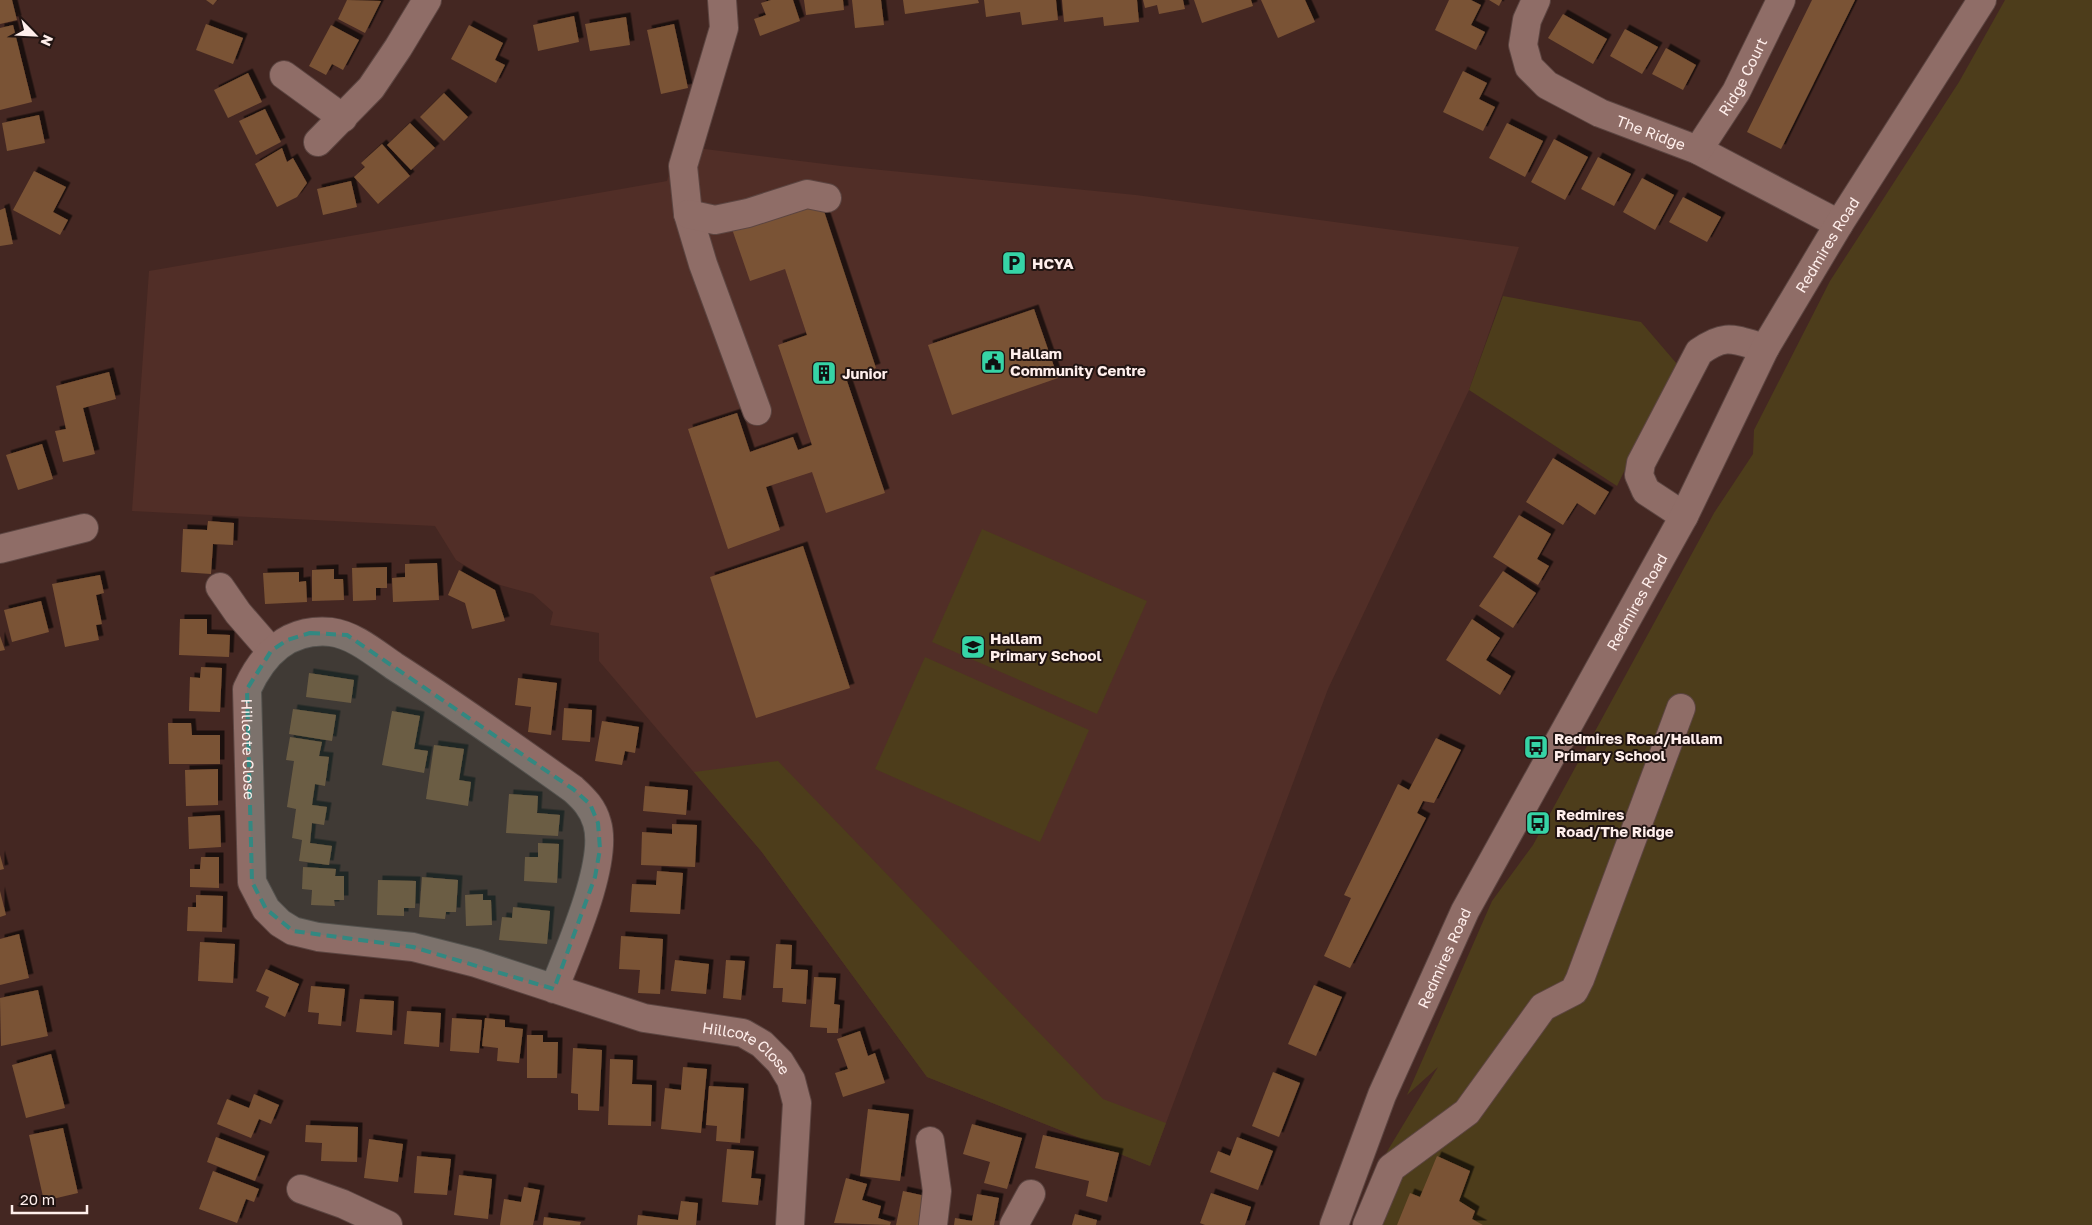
<svg xmlns="http://www.w3.org/2000/svg" width="2092" height="1225" viewBox="0 0 2092 1225" font-family="'Golos Text',sans-serif">
<style>
.built{fill:#512e27}
.green{fill:#4d3d1b}
.building{fill:#7a5335;filter:url(#shadow)}
.lines{fill:none;stroke-linecap:round;stroke-linejoin:round}
.minor-casing{stroke:#5c4541;stroke-width:30}
.minor{stroke:#8f6d67;stroke-width:28}
.marked{fill:#338881;fill-opacity:0.2;stroke:#338881;stroke-width:4;stroke-dasharray:10 6;stroke-linejoin:round}
.labels{text-anchor:middle;dominant-baseline:central;stroke-width:4;stroke-linejoin:round;paint-order:stroke}
.street-label{font-size:15px;fill:#ffefec;stroke:#211412}
.poi-label{font-size:15px;font-weight:bold;fill:#ffefec;stroke:#211412;text-anchor:start}
</style>
<defs>
<filter id="shadow"><feDropShadow dx="4.5" dy="-4.5" stdDeviation="0" flood-color="#0009"/></filter>
</defs>
<rect width="100%" height="100%" fill="#442722"/>
<!-- built -->
<polygon class="built" points="678,137 697,148 841,166 1136,195 1519,247 1469,390 1328,689 1150,1166 927,1077 761,851 599,661 599,633 550,625 553,612 533,594 493,583 456,560 435,526 132,511 149,271 667,181"/>
<!-- green -->
<g class="green">
<polygon points="2005,0 2092,0 2092,1225 1357,1225 1385,1155 1438,1067 1407,1095 1492,901 1533,845 1714,513 1753,454 1754,430 1830,281 1959,82"/>
<polygon points="1503,296 1641,322 1677,364 1617,486 1469,390"/>
<polygon points="982,529 1147,601 1097,714 932,642"/>
<polygon points="925,657 1089,730 1040,842 875,769"/>
<polygon points="778,761 1103,1099 1166,1123 1150,1166 927,1077 761,851 694,772"/>
</g>
<!-- building -->
<g class="building">
<polygon points="0,0 12,0 17,20 0,24"/>
<polygon points="206,0 217,0 213,5"/>
<polygon points="347,0 381,1 365,33 338,19"/>
<polygon points="771,0 793,0 800,21 760,36 754,19 766,15 761,3"/>
<polygon points="804,0 843,0 844,10 806,15"/>
<polygon points="852,0 881,0 884,25 855,28"/>
<polygon points="903,0 978,0 979,3 905,14"/>
<polygon points="984,0 1056,0 1058,20 1022,25 1020,12 986,17"/>
<polygon points="1062,0 1137,0 1139,22 1104,26 1103,17 1064,22"/>
<polygon points="1143,0 1183,0 1185,9 1159,14 1157,5 1145,8"/>
<polygon points="1194,0 1251,0 1253,6 1202,23"/>
<polygon points="1261,0 1305,0 1315,22 1278,38"/>
<polygon points="1449,0 1471,0 1481,5 1471,25 1485,32 1476,50 1435,30"/>
<polygon points="1489,0 1502,0 1499,6"/>
<polygon points="1812,0 1855,0 1781,149 1747,132"/>
<polygon points="1563,14 1607,39 1593,64 1548,38"/>
<polygon points="574,16 579,42 538,51 533,25"/>
<polygon points="626,17 630,45 590,51 585,24"/>
<polygon points="206,24 243,38 233,64 196,50"/>
<polygon points="674,24 688,88 661,94 647,30"/>
<polygon points="13,25 32,102 0,110 0,28"/>
<polygon points="331,25 359,40 343,70 332,64 326,75 309,66"/>
<polygon points="469,25 503,43 495,60 505,65 496,83 451,59"/>
<polygon points="1625,29 1658,47 1642,74 1610,56"/>
<polygon points="1666,48 1696,65 1683,90 1652,74"/>
<polygon points="1463,71 1487,83 1479,99 1495,107 1483,131 1443,112"/>
<polygon points="248,73 262,102 228,118 214,90"/>
<polygon points="444,93 468,117 444,141 420,117"/>
<polygon points="265,109 281,142 256,155 239,121"/>
<polygon points="39,115 45,143 7,151 2,123"/>
<polygon points="410,123 435,148 411,170 387,145"/>
<polygon points="1507,123 1543,141 1525,177 1489,158"/>
<polygon points="1554,139 1588,157 1565,200 1531,182"/>
<polygon points="382,144 410,176 378,204 354,177 365,167 361,163"/>
<polygon points="282,148 287,162 293,158 307,183 297,197 277,207 255,164"/>
<polygon points="1598,157 1631,174 1614,206 1581,189"/>
<polygon points="34,171 66,187 53,212 68,220 60,235 13,210"/>
<polygon points="1642,178 1674,195 1655,230 1623,212"/>
<polygon points="351,181 357,207 323,215 317,189"/>
<polygon points="1683,197 1721,217 1707,242 1669,222"/>
<polygon points="820,199 876,368 846,378 885,493 826,513 812,472 766,487 780,530 728,549 688,429 737,413 750,452 793,437 798,450 812,445 778,345 807,335 785,269 750,281 732,229"/>
<polygon points="5,208 13,244 0,246 0,210"/>
<polygon points="1034,309 1058,378 952,415 928,345"/>
<polygon points="109,372 116,399 83,408 95,454 63,462 55,431 66,429 56,386"/>
<polygon points="42,444 53,479 18,490 6,455"/>
<polygon points="1553,458 1609,492 1595,515 1577,503 1563,525 1526,502"/>
<polygon points="1519,515 1551,534 1537,559 1549,566 1538,585 1493,557"/>
<polygon points="208,521 234,523 233,545 213,544 211,574 181,572 183,529 207,530"/>
<polygon points="803,546 850,688 756,718 710,577"/>
<polygon points="437,563 439,600 393,602 392,578 405,577 405,564"/>
<polygon points="387,567 387,588 376,588 376,600 353,601 352,568"/>
<polygon points="334,569 334,579 343,579 344,600 312,601 312,570"/>
<polygon points="459,570 495,590 505,621 472,629 465,603 448,595"/>
<polygon points="1503,571 1536,593 1513,628 1479,606"/>
<polygon points="299,572 299,582 306,581 307,602 265,604 263,573"/>
<polygon points="100,575 104,593 96,595 102,624 96,625 99,640 65,647 52,584"/>
<polygon points="41,601 49,632 12,642 4,610"/>
<polygon points="180,619 207,619 207,634 230,635 229,657 179,655"/>
<polygon points="1472,619 1500,638 1486,660 1511,676 1500,695 1446,660"/>
<polygon points="0,636 5,650 0,651"/>
<polygon points="201,667 222,668 220,712 189,711 190,677 200,678"/>
<polygon points="309,673 354,680 351,703 306,697"/>
<polygon points="518,678 557,683 551,735 528,732 531,707 515,705"/>
<polygon points="564,708 592,710 590,742 562,740"/>
<polygon points="293,709 336,715 332,741 289,734"/>
<polygon points="392,711 420,716 414,749 428,751 424,773 382,765"/>
<polygon points="602,721 639,727 635,753 625,751 622,765 595,761"/>
<polygon points="168,723 191,723 192,735 220,735 220,764 169,764"/>
<polygon points="290,737 322,742 319,756 329,757 325,786 315,784 312,805 327,807 324,825 312,823 310,843 332,846 329,865 299,861 302,840 292,838 296,809 287,807 294,761 286,760"/>
<polygon points="1436,738 1461,750 1434,803 1423,801 1417,813 1426,818 1350,968 1324,956 1351,898 1344,895 1398,784 1409,790"/>
<polygon points="434,745 464,749 459,780 471,782 468,806 426,799"/>
<polygon points="218,769 218,805 186,806 185,770"/>
<polygon points="645,786 688,790 686,815 643,811"/>
<polygon points="509,794 538,796 537,813 560,815 558,836 506,833"/>
<polygon points="220,815 221,847 189,849 188,817"/>
<polygon points="672,824 697,825 695,867 641,865 642,832 672,834"/>
<polygon points="538,843 559,844 557,883 524,881 525,857 538,857"/>
<polygon points="0,855 4,869 0,870"/>
<polygon points="201,857 219,857 219,888 190,887 190,869 200,869"/>
<polygon points="303,867 336,869 335,876 344,876 344,900 334,900 335,906 311,905 312,890 302,889"/>
<polygon points="657,871 683,873 680,914 630,912 632,884 656,885"/>
<polygon points="422,877 458,880 456,912 446,912 445,919 419,917"/>
<polygon points="378,880 416,881 415,908 404,908 404,916 377,915"/>
<polygon points="0,891 6,915 0,917"/>
<polygon points="483,894 483,900 491,900 492,925 466,926 465,895"/>
<polygon points="196,895 223,896 222,932 187,931 188,907 196,907"/>
<polygon points="513,907 550,911 547,944 499,940 502,917 512,918"/>
<polygon points="19,934 29,978 0,985 0,939"/>
<polygon points="621,936 663,939 660,994 638,993 640,970 619,969"/>
<polygon points="200,942 235,944 233,983 198,981"/>
<polygon points="776,944 792,945 791,969 808,970 806,1004 782,1002 783,988 773,988"/>
<polygon points="675,960 709,964 706,994 671,991"/>
<polygon points="726,960 745,961 741,1000 723,998"/>
<polygon points="266,969 299,984 285,1017 265,1007 269,997 256,991"/>
<polygon points="814,977 836,978 834,1004 840,1005 838,1033 827,1033 827,1028 810,1027"/>
<polygon points="1314,985 1342,997 1316,1056 1288,1044"/>
<polygon points="311,986 345,989 341,1026 318,1024 319,1013 308,1012"/>
<polygon points="38,990 48,1036 1,1046 0,998"/>
<polygon points="360,999 394,1001 392,1035 356,1032"/>
<polygon points="407,1011 441,1013 439,1047 404,1044"/>
<polygon points="452,1018 482,1020 479,1053 450,1051"/>
<polygon points="485,1018 505,1020 505,1027 523,1029 519,1063 497,1061 498,1048 482,1046"/>
<polygon points="860,1031 868,1056 875,1053 885,1083 843,1097 835,1073 848,1069 837,1039"/>
<polygon points="527,1035 543,1035 543,1042 558,1042 557,1078 527,1078"/>
<polygon points="573,1048 602,1050 599,1111 578,1110 578,1094 571,1093"/>
<polygon points="51,1054 65,1108 26,1118 12,1065"/>
<polygon points="610,1059 633,1060 632,1084 652,1085 651,1126 608,1125"/>
<polygon points="683,1067 707,1069 701,1133 661,1129 665,1088 681,1090"/>
<polygon points="1273,1072 1300,1083 1279,1137 1252,1126"/>
<polygon points="709,1086 744,1088 740,1143 716,1141 717,1126 706,1125"/>
<polygon points="254,1094 279,1105 271,1124 259,1119 251,1138 217,1124 227,1099 249,1108"/>
<polygon points="868,1109 909,1114 900,1181 860,1176"/>
<polygon points="972,1124 1022,1138 1007,1189 984,1183 990,1162 963,1154"/>
<polygon points="306,1125 358,1127 357,1162 321,1161 322,1143 305,1142"/>
<polygon points="63,1128 78,1193 44,1201 29,1135"/>
<polygon points="1043,1135 1119,1153 1107,1202 1086,1196 1089,1181 1035,1168"/>
<polygon points="216,1137 265,1156 255,1181 207,1162"/>
<polygon points="1237,1137 1273,1151 1258,1190 1210,1172 1218,1151 1230,1156"/>
<polygon points="369,1139 403,1144 398,1182 364,1178"/>
<polygon points="727,1149 754,1151 751,1178 761,1179 758,1205 722,1202"/>
<polygon points="417,1156 451,1159 447,1195 414,1193"/>
<polygon points="1437,1156 1470,1171 1459,1201 1475,1211 1472,1219 1483,1225 1397,1225 1410,1193 1420,1197"/>
<polygon points="213,1171 259,1189 254,1202 246,1199 237,1223 199,1209"/>
<polygon points="459,1175 492,1179 488,1219 454,1215"/>
<polygon points="846,1178 867,1184 862,1200 881,1206 878,1218 891,1222 890,1225 834,1223"/>
<polygon points="524,1187 540,1190 533,1225 500,1225 504,1199 521,1202"/>
<polygon points="903,1191 930,1197 924,1225 896,1225"/>
<polygon points="1211,1193 1251,1207 1245,1225 1205,1225 1200,1223"/>
<polygon points="977,1194 999,1198 994,1225 954,1225 955,1218 972,1221"/>
<polygon points="681,1201 698,1203 696,1225 637,1225 638,1215 678,1220"/>
<polygon points="1075,1214 1097,1220 1096,1225 1072,1225"/>
<polygon points="544,1217 581,1222 580,1225 543,1225"/>
</g>
<g class="lines">
<defs>
<g id="minor">
<polyline points="722,0 724,28 683,166 688,214 703,264 757,411"/>
<path id="s1" d="M1536 0 1527 20 1523 45 1529 67 1547 85 1600 113 1698 150 1839 224"/>
<polyline points="284,75 343,118"/>
<polyline points="318,142 371,88 398,48 427,0"/>
<path id="s2" d="M1698 150 1736 92 1781 0"/>
<polyline points="688,214 715,220 748,213 807,194 827,198"/>
<path d="M1684 516 1646 491 1639 475 1641 463 1699 352C1727 332 1734 340 1765 348"/>
<polyline points="0,549 84,528"/>
<polyline points="220,587 238,613 271,651"/>
<path id="s3" d="M554 989C569 950 609 862 597 823 593 808 584 799 573 789 514 747 455 705 394 666 375 653 354 635 331 632 288 628 263 654 247 689L252 882 266 909 280 923 293 931 318 937 413 947 476 963 644 1018 743 1033 762 1044 780 1062 791 1080 797 1103 790 1225"/>
<polyline points="930,1141 937,1191 933,1225"/>
<polyline points="301,1189 343,1204 388,1225"/>
<polyline points="1014,1225 1031,1194"/>
<path id="s4" d="M1334 1225 1382 1095 1465 911 1684 516 1765 348 1839 224 1982 0"/>
<polyline points="1367,1225 1391,1168 1467,1112 1543,1007 1574,991 1580,979 1681,708"/>
</g>
</defs>
<!-- minor casing -->
<use href="#minor" class="minor-casing"/>
<!-- minor -->
<use href="#minor" class="minor"/>
</g>
<!-- marked area -->
<path class="marked" d="M310 633 347 635 573 789 590 804 598 823 600 849 595 877 554 989 413 947 293 931 266 909 252 882 247 689 271 651 287 640Z"/>
<!-- icons -->
<defs>
<symbol id="parking-square" viewBox="-11 -11 22 22"><rect x="-9" y="-9" width="18" height="18" rx="4" fill="#36d4a6" stroke="#211412"/><path d="M-3.5-5.5H1a3.5 3.5 0 0 1 0 7H-1V5.5H-3.5ZM-1-3.4V-.6H.8a1.4 1.4 0 0 0 0-2.8Z" fill="#111"/></symbol>
<symbol id="civic-square" viewBox="-11 -11 22 22"><rect x="-9" y="-9" width="18" height="18" rx="4" fill="#36d4a6" stroke="#211412"/><path d="M-.6-6.5H3V-4.5H.6V-3L4-1V1h2V6H-6V1h2V-1L-.6-3ZM-1.2 2.5V6h2.4V2.5Z" fill="#111"/></symbol>
<symbol id="building-square" viewBox="-11 -11 22 22"><rect x="-9" y="-9" width="18" height="18" rx="4" fill="#36d4a6" stroke="#211412"/><path d="M-4-6H4V6H1V3H-1V6H-4ZM-2.5-4.3h1.7v1.8h-1.7ZM.8-4.3h1.7v1.8H.8ZM-2.5-1h1.7V.8h-1.7ZM.8-1h1.7V.8H.8Z" fill="#111"/></symbol>
<symbol id="school-square" viewBox="-11 -11 22 22"><rect x="-9" y="-9" width="18" height="18" rx="4" fill="#36d4a6" stroke="#211412"/><path d="M0-5L7-2L0 1L-7-2ZM-4 1L0 2.5L4 1V4Q0 6-4 4Z" fill="#111"/></symbol>
<symbol id="bus-square" viewBox="-11 -11 22 22"><rect x="-9" y="-9" width="18" height="18" rx="4" fill="#36d4a6" stroke="#211412"/><path d="M-5-6H5V4H4V6H2V4H-2V6H-4V4H-5ZM-3.5-4V0h7V-4ZM-3.5 1.2v1.5H-2V1.2ZM2 1.2v1.5H3.5V1.2Z" fill="#111"/></symbol>
</defs>
<g fill-rule="evenodd">
<use href="#parking-square" x="1000" y="249" width="28" height="28"/>
<use href="#civic-square" x="979" y="348" width="28" height="28"/>
<use href="#building-square" x="810" y="359" width="28" height="28"/>
<use href="#school-square" x="959" y="633" width="28" height="28"/>
<use href="#bus-square" x="1522" y="733" width="28" height="28"/>
<use href="#bus-square" x="1524" y="809" width="28" height="28"/>
</g>
<g class="labels">
<!-- street labels -->
<g class="street-label">
<text stroke="none"><textPath href="#s2" startOffset="86">Ridge Court</textPath></text>
<text stroke="none"><textPath href="#s1" startOffset="210">The Ridge</textPath></text>
<text stroke="none"><textPath href="#s4" startOffset="1099">Redmires Road</textPath></text>
<text stroke="none"><textPath href="#s4" startOffset="694">Redmires Road</textPath></text>
<text stroke="none"><textPath href="#s3" startOffset="675">Hillcote Close</textPath></text>
<text stroke="none"><textPath href="#s4" startOffset="289">Redmires Road</textPath></text>
<text stroke="none"><textPath href="#s3" startOffset="1346">Hillcote Close</textPath></text>
</g>
<!-- poi labels -->
<g class="poi-label">
<text x="1032" y="263">HCYA</text>
<text x="1010" y="353">Hallam<tspan x="1010" dy="17">Community Centre</tspan></text>
<text x="842" y="373">Junior</text>
<text x="990" y="638">Hallam<tspan x="990" dy="17">Primary School</tspan></text>
<text x="1554" y="738">Redmires Road/Hallam<tspan x="1554" dy="17">Primary School</tspan></text>
<text x="1556" y="814">Redmires<tspan x="1556" dy="17">Road/The Ridge</tspan></text>
</g>
</g>
<!-- north arrow -->
<g transform="translate(35 35) rotate(114)" stroke="#211412" stroke-width="4" paint-order="stroke">
<path d="M0-4L9 19L0 12L-9 19Z" fill="#ffefec"/>
<text y="-8" font-size="14" font-weight="bold" text-anchor="middle" fill="#ffefec">N</text>
</g>
<!-- scale -->
<path d="M12 1205v8h75v-8" fill="none" stroke="#ffefec" stroke-width="2.5"/>
<text x="20" y="1205" font-size="15" fill="#ffefec" stroke="#211412" stroke-width="4" paint-order="stroke">20 m</text>
</svg>
